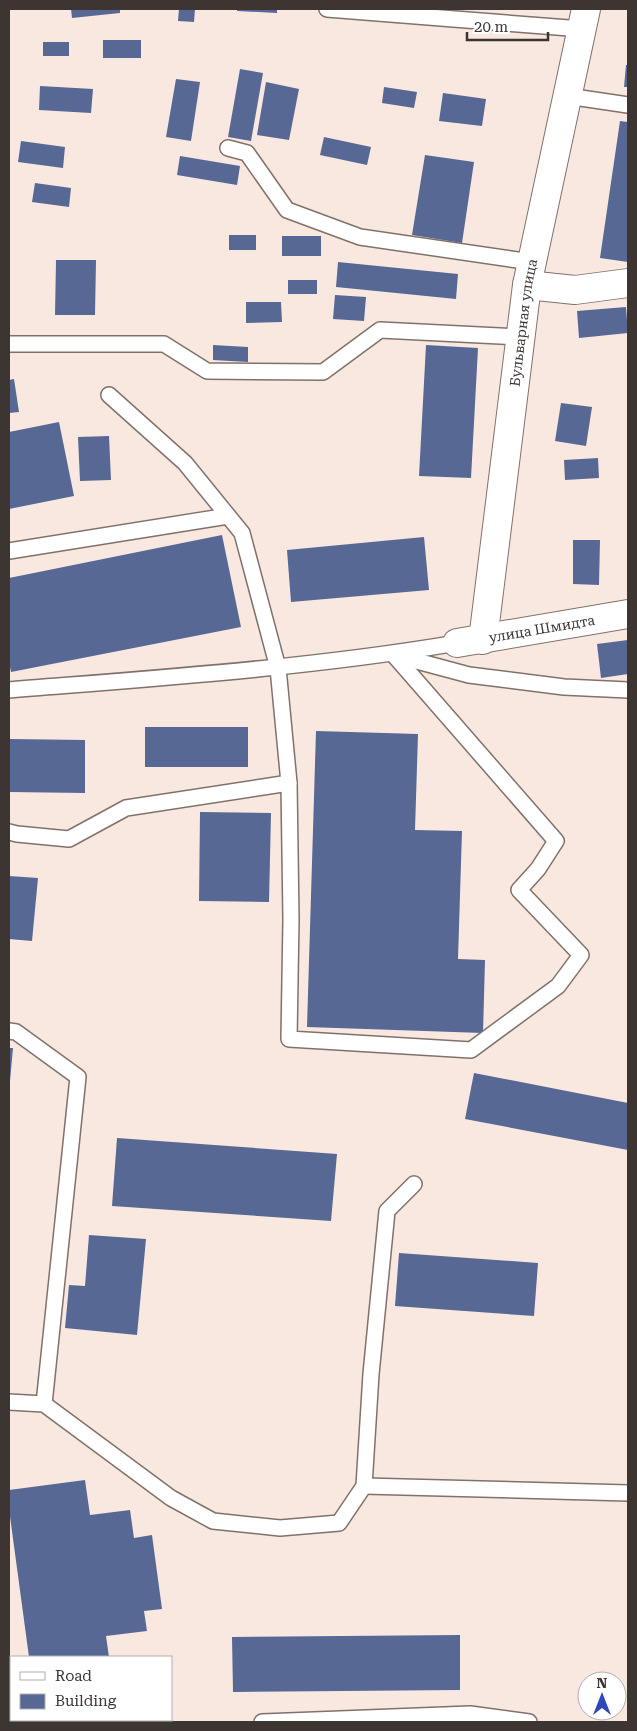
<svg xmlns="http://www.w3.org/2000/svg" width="637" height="1731" viewBox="0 0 637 1731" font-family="'Roboto Serif',serif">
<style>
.building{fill:#576894}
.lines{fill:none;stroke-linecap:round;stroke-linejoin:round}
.service-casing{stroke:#80716a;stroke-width:18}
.minor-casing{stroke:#80716a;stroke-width:30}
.service{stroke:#fff;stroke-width:15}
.minor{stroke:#fff;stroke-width:28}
.labels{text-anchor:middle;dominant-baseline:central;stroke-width:5;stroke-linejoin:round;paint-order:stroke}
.street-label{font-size:14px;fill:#3c3532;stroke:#fff}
</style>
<rect width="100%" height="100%" fill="#f9e8e0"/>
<!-- building -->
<g class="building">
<polygon points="71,9 120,9 120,13 72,18"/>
<polygon points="179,9 195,9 194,22 178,21"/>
<polygon points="237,9 277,9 277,13 237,11"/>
<rect x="103" y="40" width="38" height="18"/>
<rect x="43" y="42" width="26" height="14"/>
<polygon points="626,65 628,65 628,87 624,87"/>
<polygon points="240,69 263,73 251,141 228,137"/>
<polygon points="176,79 200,82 191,141 166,137"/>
<polygon points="266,82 299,89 289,140 257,135"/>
<polygon points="40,86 93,89 91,113 39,110"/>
<polygon points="384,87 417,92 414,108 382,103"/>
<polygon points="443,93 486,99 482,126 439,121"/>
<polygon points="620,121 628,122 628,262 600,258"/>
<polygon points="324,137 371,147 367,165 320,155"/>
<polygon points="21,141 65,147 63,168 18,162"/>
<polygon points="425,155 474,162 462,243 412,235"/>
<polygon points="180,156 240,166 237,185 177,175"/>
<polygon points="35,183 71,188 69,207 32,202"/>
<rect x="229" y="235" width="27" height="15"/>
<rect x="282" y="236" width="39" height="20"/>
<polygon points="56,260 96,260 95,315 55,315"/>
<polygon points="338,262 458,274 456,299 336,287"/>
<rect x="288" y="280" width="29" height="14"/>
<polygon points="335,295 366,297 364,321 333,319"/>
<polygon points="246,302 281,302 282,322 246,323"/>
<polygon points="626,307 628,333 579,338 577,311"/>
<polygon points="213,345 248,347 248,362 213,360"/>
<polygon points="426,345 478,348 471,478 419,476"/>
<polygon points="14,379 19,412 9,413 9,380"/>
<polygon points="561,403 592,407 586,446 555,441"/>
<polygon points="59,422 74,496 9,509 9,432"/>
<polygon points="109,436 111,480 80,481 78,437"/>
<polygon points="598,458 599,478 565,480 564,460"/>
<polygon points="222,535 241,627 11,672 9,662 9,578"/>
<polygon points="424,537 429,590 291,602 287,550"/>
<polygon points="573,540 600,540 599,585 573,584"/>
<polygon points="628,640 628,674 601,678 597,644"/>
<rect x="145" y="727" width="103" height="40"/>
<polygon points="316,731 418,734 415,830 462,831 458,959 485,960 483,1033 307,1027"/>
<polygon points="9,739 85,740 85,793 9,792"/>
<polygon points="200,812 271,813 269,902 199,901"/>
<polygon points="9,876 38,878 32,941 9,939"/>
<polygon points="9,1048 13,1048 10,1081 9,1081"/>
<polygon points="474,1073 628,1103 628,1150 465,1119"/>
<polygon points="117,1138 337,1154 331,1221 112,1206"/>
<polygon points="89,1235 146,1239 137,1335 65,1328 69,1285 85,1286"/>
<polygon points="399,1253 538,1263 534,1316 395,1306"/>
<polygon points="85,1480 90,1515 130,1510 134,1538 152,1535 162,1609 144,1611 147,1631 106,1636 109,1657 29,1657 9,1509 9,1490"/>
<polygon points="460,1635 460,1690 233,1692 232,1637"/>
</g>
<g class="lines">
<defs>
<g id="service">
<polyline points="327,9 582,29"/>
<polyline points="567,96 628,105"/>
<polyline points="228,148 247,153 287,210 360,237 531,262"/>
<polyline points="9,344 164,344 207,371 323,372 380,330 521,337"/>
<polyline points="109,395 185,463 242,533 278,668 289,783 291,919 289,1039 471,1050 558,986 581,955 519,890 538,869 556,841 393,654"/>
<polyline points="9,551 228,516"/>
<polyline points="398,656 469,675 564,687 628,690"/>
<path d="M9 690C158 678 309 668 457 643"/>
<polyline points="9,832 17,834 69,839 126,808 289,783"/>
<polyline points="9,1031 16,1032 78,1077 44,1404"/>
<polyline points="9,1402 44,1404 171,1498 213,1521 280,1528 339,1523 364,1486 371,1374 387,1211 414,1184"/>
<polyline points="364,1486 628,1493"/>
<polyline points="262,1722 470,1714 529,1722"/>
</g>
<g id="minor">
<polyline points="527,285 575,290 628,283"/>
<path id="s1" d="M483 640 527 285 586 9"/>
<path id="s2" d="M457 643 628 614"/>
</g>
</defs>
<!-- service casing -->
<use href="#service" class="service-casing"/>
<!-- minor casing -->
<use href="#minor" class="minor-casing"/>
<!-- service -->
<use href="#service" class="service"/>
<!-- minor -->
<use href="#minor" class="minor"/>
</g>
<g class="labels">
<!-- street labels -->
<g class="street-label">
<text stroke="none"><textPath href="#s1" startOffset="320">Бульварная улица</textPath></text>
<text stroke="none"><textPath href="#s2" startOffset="86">улица Шмидта</textPath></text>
</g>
</g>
<!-- border -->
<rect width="637" height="1731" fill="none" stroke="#3c3532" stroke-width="20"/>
<!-- legend -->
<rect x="10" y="1656" width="162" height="65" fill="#ffffff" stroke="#b1aead"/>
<rect x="20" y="1672" width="25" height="8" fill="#ffffff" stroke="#b1aead"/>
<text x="55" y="1681" font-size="15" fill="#3c3532">Road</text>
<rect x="20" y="1694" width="25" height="15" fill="#576894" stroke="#b1aead"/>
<text x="55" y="1706" font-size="15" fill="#3c3532">Building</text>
<!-- north arrow -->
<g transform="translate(602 1696)"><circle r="24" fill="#ffffff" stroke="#b1aead"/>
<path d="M0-4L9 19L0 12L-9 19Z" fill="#2e48b9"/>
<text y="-8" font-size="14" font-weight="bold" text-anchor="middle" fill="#3c3532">N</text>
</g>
<!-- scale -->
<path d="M467 32v8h81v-8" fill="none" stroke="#3c3532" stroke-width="2.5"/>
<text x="474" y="32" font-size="15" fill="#3c3532" stroke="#ffffff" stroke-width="4" paint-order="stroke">20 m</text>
</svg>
